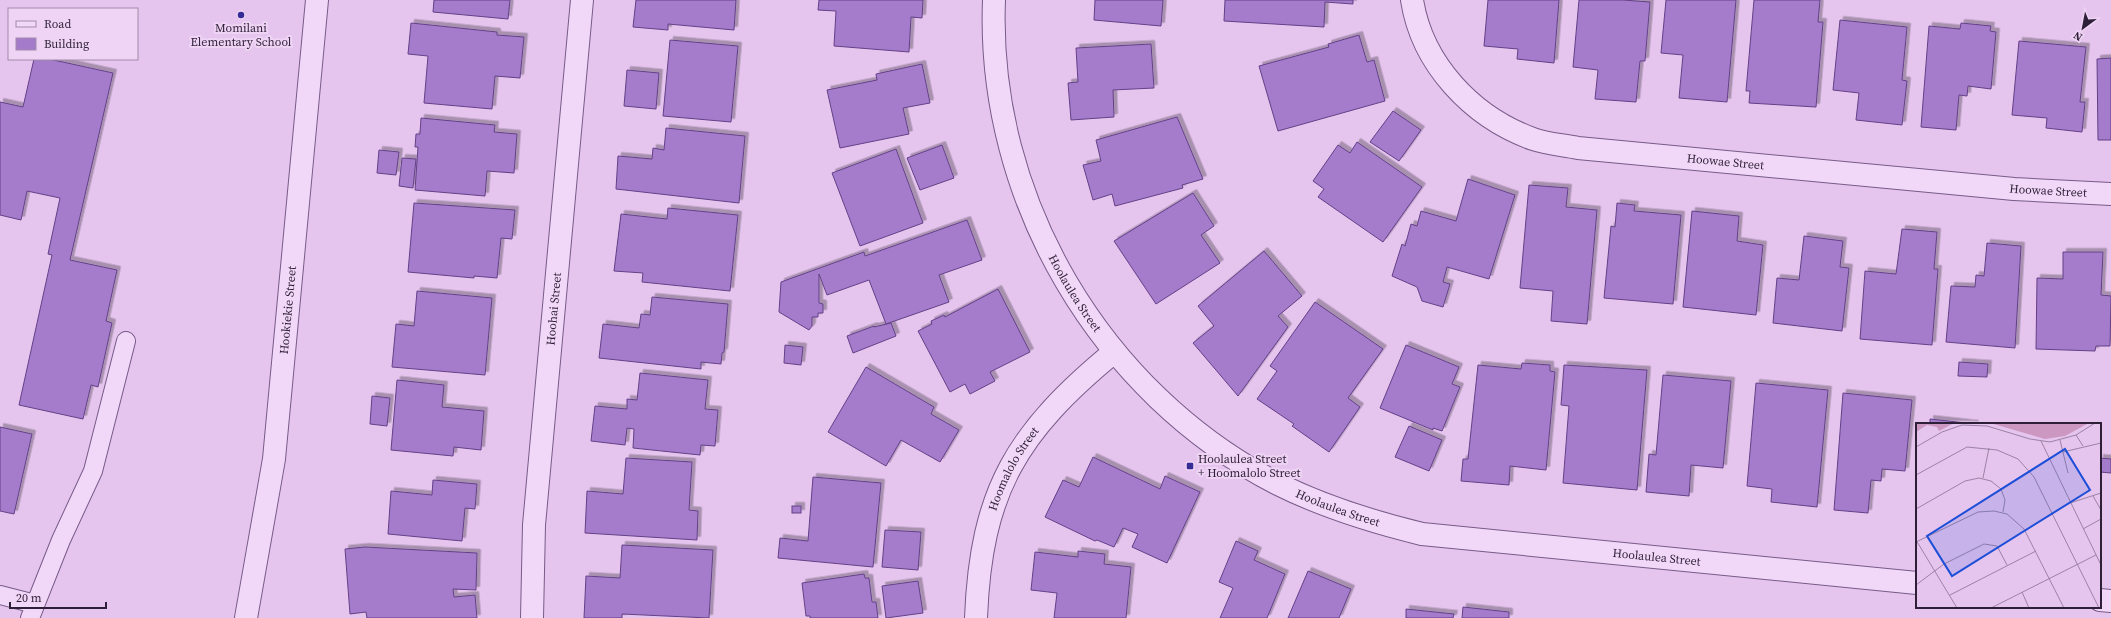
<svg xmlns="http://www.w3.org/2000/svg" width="2111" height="618" viewBox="0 0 2111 618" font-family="'Source Serif 4',serif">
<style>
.building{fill:#a47bcb;stroke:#634187;filter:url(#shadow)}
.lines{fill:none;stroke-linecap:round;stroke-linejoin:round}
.service-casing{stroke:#775b88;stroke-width:20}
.minor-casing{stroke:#775b88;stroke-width:24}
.tertiary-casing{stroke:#775b88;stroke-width:24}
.service{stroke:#f2d8f8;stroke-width:18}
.minor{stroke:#f2d8f8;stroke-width:22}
.tertiary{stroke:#f2d8f8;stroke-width:22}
.poi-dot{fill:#352c96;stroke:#efd4f5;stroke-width:1.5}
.labels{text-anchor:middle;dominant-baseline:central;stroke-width:4;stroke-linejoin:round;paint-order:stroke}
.poi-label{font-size:12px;fill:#2e1f38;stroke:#efd4f5}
.street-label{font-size:12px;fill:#2e1f38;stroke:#efd4f5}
.inset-road{fill:none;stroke:#9c82a5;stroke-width:1}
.view{fill:#1d4ed8;fill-opacity:0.15;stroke:#1d4ed8;stroke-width:2}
.inset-edge{fill:none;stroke:#2e1f38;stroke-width:2}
</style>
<defs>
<filter id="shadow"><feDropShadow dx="3.5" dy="-3.5" stdDeviation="0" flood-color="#0004"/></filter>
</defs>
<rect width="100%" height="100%" fill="#e5c4ee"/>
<!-- building -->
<g class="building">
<polygon points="434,0 510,0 508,19 433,12"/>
<polygon points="636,0 736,0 734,30 668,24 668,30 633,27"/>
<polygon points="819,0 923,0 922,18 911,17 909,52 834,46 836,11 818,10"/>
<polygon points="1095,0 1163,0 1161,26 1094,20"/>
<polygon points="1225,0 1353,0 1353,4 1325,2 1324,27 1224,21"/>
<polygon points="1488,0 1559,0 1554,63 1517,59 1518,49 1484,46"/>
<polygon points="1579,0 1623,0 1650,2 1645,61 1640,61 1636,102 1595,99 1598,70 1573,67"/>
<polygon points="1666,0 1736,0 1727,102 1679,98 1683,55 1661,53"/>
<polygon points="1754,0 1820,0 1818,22 1823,22 1816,107 1749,103 1750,91 1746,91"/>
<polygon points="1840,20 1907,27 1902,80 1907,81 1902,125 1856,120 1859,93 1833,90"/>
<polygon points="411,23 497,32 497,35 524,37 520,78 495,76 492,109 424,103 428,56 408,54"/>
<polygon points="1961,23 1991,26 1990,31 1996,32 1991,89 1968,86 1967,96 1959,95 1956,130 1921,127 1929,26 1960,29"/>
<polygon points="1359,35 1367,62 1374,60 1385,101 1278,131 1259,66 1329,47 1328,44"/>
<polygon points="670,40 738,46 731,122 663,116"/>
<polygon points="2019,41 2086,47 2080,102 2085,102 2082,132 2046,128 2047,118 2012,115"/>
<polygon points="1151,44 1154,88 1113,90 1114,117 1071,120 1068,83 1078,82 1076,48"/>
<polygon points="2111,58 2111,140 2098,140 2097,59"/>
<polygon points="34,59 49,59 113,73 70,260 117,270 106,321 112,323 98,387 91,385 83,419 19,405 52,255 48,254 60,198 27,191 21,220 0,215 0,102 23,107"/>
<polygon points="922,64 930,103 903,108 909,134 840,148 827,90 877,80 876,74"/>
<polygon points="627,70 659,73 656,109 624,106"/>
<polygon points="1393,111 1421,130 1399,161 1370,142"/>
<polygon points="1177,117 1203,179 1182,185 1183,188 1115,206 1112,194 1093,200 1083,165 1101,161 1096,140"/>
<polygon points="421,118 495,125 494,132 517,134 514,173 487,171 485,196 415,190 418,147 415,147 416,134 420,134"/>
<polygon points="666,128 745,136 739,203 616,189 618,156 652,159 653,148 664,150"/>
<polygon points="1357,142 1422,187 1383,242 1318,197 1324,189 1313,181 1338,145 1350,153"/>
<polygon points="942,145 954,178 920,190 907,158"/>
<polygon points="896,149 923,223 860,246 832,173"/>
<polygon points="379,150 399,152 396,175 377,173"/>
<polygon points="402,158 416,159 413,188 399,186"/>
<polygon points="1468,179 1515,195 1489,279 1447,267 1443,282 1450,284 1443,307 1422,301 1417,287 1392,276 1402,244 1405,246 1411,224 1417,226 1421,211 1456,221"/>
<polygon points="1529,185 1568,188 1566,207 1597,210 1587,324 1551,321 1553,291 1520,288"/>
<polygon points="1193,193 1214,226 1201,235 1220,263 1156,304 1114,241"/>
<polygon points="414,203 515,210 512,239 501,238 497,278 474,276 474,278 408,272"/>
<polygon points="1617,203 1635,205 1634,211 1681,215 1673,304 1604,298 1611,226 1615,227"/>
<polygon points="668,208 738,215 730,291 642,282 643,273 614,271 621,214 667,219"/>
<polygon points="1692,211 1739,216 1737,241 1763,245 1756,315 1683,307"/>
<polygon points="967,220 982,260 939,275 949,302 886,324 869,280 827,295 819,274 819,303 823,304 823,313 818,313 818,317 812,317 812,326 809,330 779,312 781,282 864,252 865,256"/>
<polygon points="1902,229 1937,232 1934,269 1938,269 1932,345 1860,339 1865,271 1896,274"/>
<polygon points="1804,236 1843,241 1840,267 1849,268 1842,331 1773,323 1777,278 1799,280"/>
<polygon points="1987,243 2021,246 2015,348 1946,342 1951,286 1975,287 1976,275 1984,276"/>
<polygon points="1264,251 1302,296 1278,316 1288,327 1238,396 1193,343 1214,326 1198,306"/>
<polygon points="2063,252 2103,252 2101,295 2111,296 2110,346 2096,346 2095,351 2036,349 2037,278 2063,279"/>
<polygon points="998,289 1030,352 990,372 995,381 970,394 965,384 950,392 918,331 932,324 931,321 944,315 945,317"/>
<polygon points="417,291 492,298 485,375 392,367 396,324 414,326"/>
<polygon points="652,297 728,304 724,352 722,353 721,364 701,362 701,369 599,358 603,324 639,328 641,314 650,315"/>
<polygon points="1315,302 1383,349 1348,398 1360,407 1329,452 1292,426 1294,424 1257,399 1277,371 1270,366"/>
<polygon points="891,323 896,336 853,353 847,336 874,326 874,327"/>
<polygon points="785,345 803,347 801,365 784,363"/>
<polygon points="1406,345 1459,367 1452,384 1460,387 1442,431 1433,428 1433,430 1380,408"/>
<polygon points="1959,362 1988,364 1987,377 1958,376"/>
<polygon points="1522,363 1550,365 1550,371 1555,372 1546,470 1510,466 1509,485 1461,481 1463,459 1468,459 1478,365 1521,369"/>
<polygon points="1564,365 1647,370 1637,490 1563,483 1569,406 1561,405"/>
<polygon points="866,367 934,407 931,414 959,430 940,462 901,440 886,466 828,432"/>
<polygon points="640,373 708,380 705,409 718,410 715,446 701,445 700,455 633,448 634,429 627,428 625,445 591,441 595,406 627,409 627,399 637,400"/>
<polygon points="1663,375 1731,381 1723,468 1691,465 1689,496 1646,492 1649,454 1656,455"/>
<polygon points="397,380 444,385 442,407 484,411 481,450 454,447 453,456 391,450"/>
<polygon points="1756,383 1828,390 1817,507 1771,502 1772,489 1747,486"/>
<polygon points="1843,393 1912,400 1905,471 1882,469 1881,481 1871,480 1868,513 1834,510"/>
<polygon points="372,396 390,398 387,426 370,424"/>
<polygon points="1930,419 1975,424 1930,424"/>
<polygon points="1409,426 1442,440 1429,471 1395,457"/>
<polygon points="0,427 32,434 14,514 0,511"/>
<polygon points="1093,457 1160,489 1165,476 1200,492 1167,563 1132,547 1138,534 1123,528 1114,547 1097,540 1095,541 1045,517 1063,480 1079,487"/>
<polygon points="626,458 692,462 689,510 698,511 697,540 585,533 587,491 623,494"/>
<polygon points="2100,458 2111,459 2111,473 2100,472"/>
<polygon points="813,477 881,483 873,567 778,558 780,538 808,541"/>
<polygon points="433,480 477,484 475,509 465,508 462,541 388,534 391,491 432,495"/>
<rect x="792" y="506" width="9" height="7"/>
<polygon points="885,530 921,532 918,570 882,567"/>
<polygon points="1236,541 1258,551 1254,560 1285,574 1267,618 1220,618 1233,588 1219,582"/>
<polygon points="622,545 713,550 709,618 622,614 622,618 584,618 586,576 620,578"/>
<polygon points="365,547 477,553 476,590 453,589 454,597 475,595 477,618 367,618 366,612 350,614 345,549"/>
<polygon points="1078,551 1105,554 1104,564 1131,567 1126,618 1054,618 1057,593 1031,590 1035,552 1078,557"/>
<polygon points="1308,571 1351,589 1339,618 1288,618"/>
<polygon points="864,574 865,578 869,578 872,602 876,602 878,618 810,618 810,616 806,616 802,583"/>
<polygon points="918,581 923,613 886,618 882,586"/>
<polygon points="1463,607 1509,612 1509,618 1462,618"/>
<polygon points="1406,609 1454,614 1453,618 1406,618"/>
</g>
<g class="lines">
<defs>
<g id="service">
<polyline points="0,595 35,604"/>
<polyline points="30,618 61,540 93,471 126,341"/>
</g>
<g id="minor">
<path id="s1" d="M1412 0C1422 64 1472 117 1533 139 1547 144 1563 145 1578 148L2014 189 2111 194"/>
<path id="s2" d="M532 618 534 525 582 0"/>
<path id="s3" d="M976 618C981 490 1017 432 1114 352"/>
</g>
<g id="tertiary">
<path id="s4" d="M994 0C986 199 1101 393 1278 484 1324 507 1373 522 1422 534L1917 583"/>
<polyline points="2100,600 2111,601"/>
<path id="s5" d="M246 618 274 459 317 0"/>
</g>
</defs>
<!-- service casing -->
<use href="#service" class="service-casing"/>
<!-- minor casing -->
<use href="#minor" class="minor-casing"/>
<!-- tertiary casing -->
<use href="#tertiary" class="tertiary-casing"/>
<!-- service -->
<use href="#service" class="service"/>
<!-- minor -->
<use href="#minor" class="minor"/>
<!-- tertiary -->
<use href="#tertiary" class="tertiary"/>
</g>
<!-- markers -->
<g class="poi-dot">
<circle cx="241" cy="15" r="4"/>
<rect x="1186" y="462" width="8" height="8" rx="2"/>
</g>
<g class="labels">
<!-- poi labels -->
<g class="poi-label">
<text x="241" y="28">Momilani<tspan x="241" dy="14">Elementary School</tspan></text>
<text x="1198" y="459" text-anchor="start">Hoolaulea Street<tspan x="1198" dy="14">+ Hoomalolo Street</tspan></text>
</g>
<!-- street labels -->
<g class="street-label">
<text stroke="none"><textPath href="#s1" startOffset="387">Hoowae Street</textPath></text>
<text stroke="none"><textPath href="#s1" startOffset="711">Hoowae Street</textPath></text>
<text stroke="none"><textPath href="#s4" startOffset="309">Hoolaulea Street</textPath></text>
<text stroke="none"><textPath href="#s2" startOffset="310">Hoohai Street</textPath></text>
<text stroke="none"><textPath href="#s5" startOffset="311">Hookiekie Street</textPath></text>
<text stroke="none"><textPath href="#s3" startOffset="156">Hoomalolo Street</textPath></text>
<text stroke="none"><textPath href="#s4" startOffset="656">Hoolaulea Street</textPath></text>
<text stroke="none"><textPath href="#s4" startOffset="980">Hoolaulea Street</textPath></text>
</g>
</g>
<!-- overview -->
<g transform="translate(1916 423)">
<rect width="185" height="185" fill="#e5c4ee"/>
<path d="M0 0H38L23 8 21 4 11 2 0 9ZM74 0H173L149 13 129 16Z" fill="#cc98c1"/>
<path class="inset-road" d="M160 12 167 23M144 17 152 50M125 18 185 142M0 24 26 9 46 2 71 3 114 16 134 19 160 12 179 0M147 29 185 20M0 52 51 24 81 27 102 36 118 54 183 185M67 55 73 25M177 73 185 87M154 80 185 70M0 86 49 58 63 55 75 58 85 66 89 77 87 89M167 106 185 96M0 117 41 185M0 119 62 89 78 88 91 91 108 106 148 185M0 162 28 141 68 121 81 123 91 142M106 169 113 185M34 172 120 128M75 185 180 132"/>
<path class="view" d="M149 26 174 67 36 153 11 113Z"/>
<rect width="185" height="185" class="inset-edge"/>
</g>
<!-- legend -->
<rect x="8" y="8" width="130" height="52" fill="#efd4f5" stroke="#a28ca9"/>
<rect x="16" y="21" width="20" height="6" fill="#f2d8f8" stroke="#a28ca9"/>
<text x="44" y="28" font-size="12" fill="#2e1f38">Road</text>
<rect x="16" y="38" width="20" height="12" fill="#a47bcb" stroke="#a28ca9"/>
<text x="44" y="48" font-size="12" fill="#2e1f38">Building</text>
<!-- north arrow -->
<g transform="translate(2083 28) rotate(212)" stroke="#efd4f5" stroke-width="3" paint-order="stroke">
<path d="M0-3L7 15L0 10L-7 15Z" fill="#2e1f38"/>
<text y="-6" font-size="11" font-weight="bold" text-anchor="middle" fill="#2e1f38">N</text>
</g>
<!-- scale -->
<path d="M10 602v6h96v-6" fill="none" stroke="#2e1f38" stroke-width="2"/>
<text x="16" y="602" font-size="12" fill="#2e1f38" stroke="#efd4f5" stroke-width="3" paint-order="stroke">20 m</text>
</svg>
